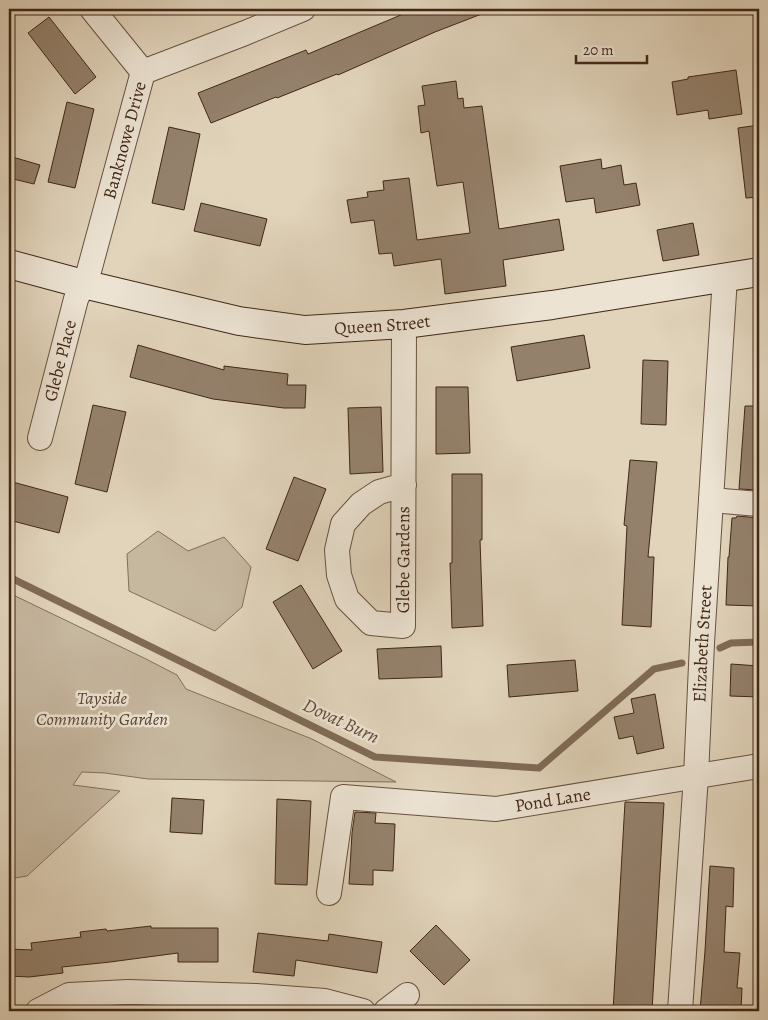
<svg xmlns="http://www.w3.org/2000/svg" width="768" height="1020" viewBox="0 0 768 1020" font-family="Alegreya,serif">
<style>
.green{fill:#c6b79f;stroke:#836f5a}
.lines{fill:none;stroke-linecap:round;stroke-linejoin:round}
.stream{stroke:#806b57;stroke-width:7}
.building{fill:#94816c;stroke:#402716}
.minor-casing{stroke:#68523f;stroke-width:26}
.secondary-casing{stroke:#402716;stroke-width:30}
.minor{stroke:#ece3d3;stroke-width:24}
.secondary{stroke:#ece3d3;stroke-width:28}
.labels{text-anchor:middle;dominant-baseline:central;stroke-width:5;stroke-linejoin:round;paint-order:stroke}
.street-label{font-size:18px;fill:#402716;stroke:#ece3d3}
.park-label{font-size:18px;font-style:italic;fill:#5b4431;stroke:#ece3d3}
.water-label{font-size:19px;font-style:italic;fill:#604937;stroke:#ece3d3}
</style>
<rect width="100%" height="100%" fill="#e1d4bb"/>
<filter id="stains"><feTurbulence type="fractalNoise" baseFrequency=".004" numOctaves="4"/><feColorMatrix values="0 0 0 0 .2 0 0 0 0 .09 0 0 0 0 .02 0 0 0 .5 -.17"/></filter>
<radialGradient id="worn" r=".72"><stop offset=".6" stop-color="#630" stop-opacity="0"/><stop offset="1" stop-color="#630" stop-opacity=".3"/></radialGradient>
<!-- green -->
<g class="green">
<polygon points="158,531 188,551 224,537 251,567 242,607 215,631 129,591 127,554"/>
<polygon points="9,593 146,659 177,675 186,689 312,739 396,782 148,779 105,773 82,772 73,785 120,791 27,876 9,879"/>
</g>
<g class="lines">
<!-- stream -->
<g class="stream">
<polyline points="9,577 375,757 539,768 654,669 682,663"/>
<polyline points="720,648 731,643 759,642"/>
</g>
</g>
<!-- building -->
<g class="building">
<polygon points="415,9 492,9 492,10 435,32 338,75 337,74 277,98 276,97 211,123 198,93 306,50 308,54"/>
<polygon points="49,17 96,77 75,94 28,33"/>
<polygon points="736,70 742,114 709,119 708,110 677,115 672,82 688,79 688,77"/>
<polygon points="456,81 458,99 463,98 464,108 482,106 499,229 559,219 564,250 503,260 506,286 445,294 441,259 394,266 392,253 379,254 374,220 351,223 347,200 368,197 367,192 384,190 383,181 409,178 417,240 470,233 463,182 437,186 429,131 421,133 418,106 425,105 422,86"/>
<polygon points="67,102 94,109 75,188 48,182"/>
<polygon points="759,125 759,197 746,198 738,128"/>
<polygon points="169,127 200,134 184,210 152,203"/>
<polygon points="9,156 40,165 34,184 9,178"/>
<polygon points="601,159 602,169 621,165 624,185 636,183 640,205 596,213 594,198 566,202 560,166"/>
<polygon points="201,203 267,219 260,246 194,231"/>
<polygon points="693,223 699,255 663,261 657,230"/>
<polygon points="584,335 590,368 517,381 511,347"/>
<polygon points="138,345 224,370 224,366 288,374 287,385 306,385 305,408 284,408 213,399 130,377"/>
<polygon points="643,360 668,361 666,425 641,424"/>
<polygon points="436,387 468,387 470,453 436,454"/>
<polygon points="93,405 126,412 107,492 75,484"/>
<polygon points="745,406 759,406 759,490 739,489"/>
<polygon points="381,407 383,472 350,474 348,408"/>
<polygon points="630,460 657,462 648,557 654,557 651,627 622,625 627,526 624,525"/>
<polygon points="452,474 482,474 482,540 480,540 483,626 452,628 450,563 452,563"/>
<polygon points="294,477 326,489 298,561 266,549"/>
<polygon points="9,481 68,497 59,533 9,520"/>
<polygon points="737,516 759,518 759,606 726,605 728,557 729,557 732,518 736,518"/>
<polygon points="301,585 342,651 313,669 273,602"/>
<polygon points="441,646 442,677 379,679 377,649"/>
<polygon points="575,660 578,691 509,697 507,665"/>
<polygon points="731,664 759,666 759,697 730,696"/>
<polygon points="655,694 664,748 637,754 633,736 619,739 614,717 634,713 631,699"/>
<polygon points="172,798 204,800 202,834 170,832"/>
<polygon points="277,799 311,801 307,885 275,884"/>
<polygon points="625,802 664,803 652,1011 613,1011"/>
<polygon points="355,812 376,813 375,823 395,824 393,871 373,870 373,885 349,884 352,833"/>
<polygon points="710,866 734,868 733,907 726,906 724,952 740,953 737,988 742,988 741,1011 700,1011 705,951"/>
<polygon points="436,925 470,960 444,985 410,951"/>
<polygon points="151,926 151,928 218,928 218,962 178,962 178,953 110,962 62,967 63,973 29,977 9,976 9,949 32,950 31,943 81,937 80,932 106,929 107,931"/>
<polygon points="258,933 328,941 329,934 382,942 377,973 296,960 294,976 253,972"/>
</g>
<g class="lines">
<defs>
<g id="minor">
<polyline points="92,9 143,72"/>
<path id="s1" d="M40 438 76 299 89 271 143 72 245 33 303 9"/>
<path id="s2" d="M404 485 379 492 361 504 343 524 337 550 339 575 347 599 371 623 403 626 404 324"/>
<polyline points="711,500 759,504"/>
<path id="s3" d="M329 893 343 797 496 809 759 766"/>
<polyline points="38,1011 69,995 128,992 256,996 325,1001 363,1011"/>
<polyline points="386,1011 407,995"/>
<path id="s4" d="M680 1011 696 776 702 643 725 277"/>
</g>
<g id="secondary">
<path id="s5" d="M9 264 83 284 239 321 305 330 404 324 552 305 759 272"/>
</g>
</defs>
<!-- minor casing -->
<use href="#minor" class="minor-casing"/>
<!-- secondary casing -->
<use href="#secondary" class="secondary-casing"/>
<!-- minor -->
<use href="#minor" class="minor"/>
<!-- secondary -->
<use href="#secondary" class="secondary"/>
</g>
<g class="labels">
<!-- street labels -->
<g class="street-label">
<text stroke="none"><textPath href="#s1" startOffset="310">Banknowe Drive</textPath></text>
<text stroke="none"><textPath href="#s5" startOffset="381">Queen Street</textPath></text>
<text stroke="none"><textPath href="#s1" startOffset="80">Glebe Place</textPath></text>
<text stroke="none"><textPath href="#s2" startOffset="284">Glebe Gardens</textPath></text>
<text stroke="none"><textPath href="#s4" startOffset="368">Elizabeth Street</textPath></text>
<text stroke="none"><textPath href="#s3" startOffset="308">Pond Lane</textPath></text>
</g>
<!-- park labels -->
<g class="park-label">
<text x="102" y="698">Tayside<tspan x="102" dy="21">Community Garden</tspan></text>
</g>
<!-- water labels -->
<g class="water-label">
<text transform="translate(341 721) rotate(25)">Dovat Burn</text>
</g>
</g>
<!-- margin -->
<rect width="768" height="1020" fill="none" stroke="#e1d4bb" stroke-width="30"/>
<rect x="10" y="10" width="748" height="1000" fill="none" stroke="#402716" stroke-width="2.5"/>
<rect x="15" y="15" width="738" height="990" fill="none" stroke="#402716"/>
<!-- scale -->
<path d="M576 55v8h71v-8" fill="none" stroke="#402716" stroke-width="2.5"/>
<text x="583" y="55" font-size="15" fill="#402716" stroke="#ece3d3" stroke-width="4" paint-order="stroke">20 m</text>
<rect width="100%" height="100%" filter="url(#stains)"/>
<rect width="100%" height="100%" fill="url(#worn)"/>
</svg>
